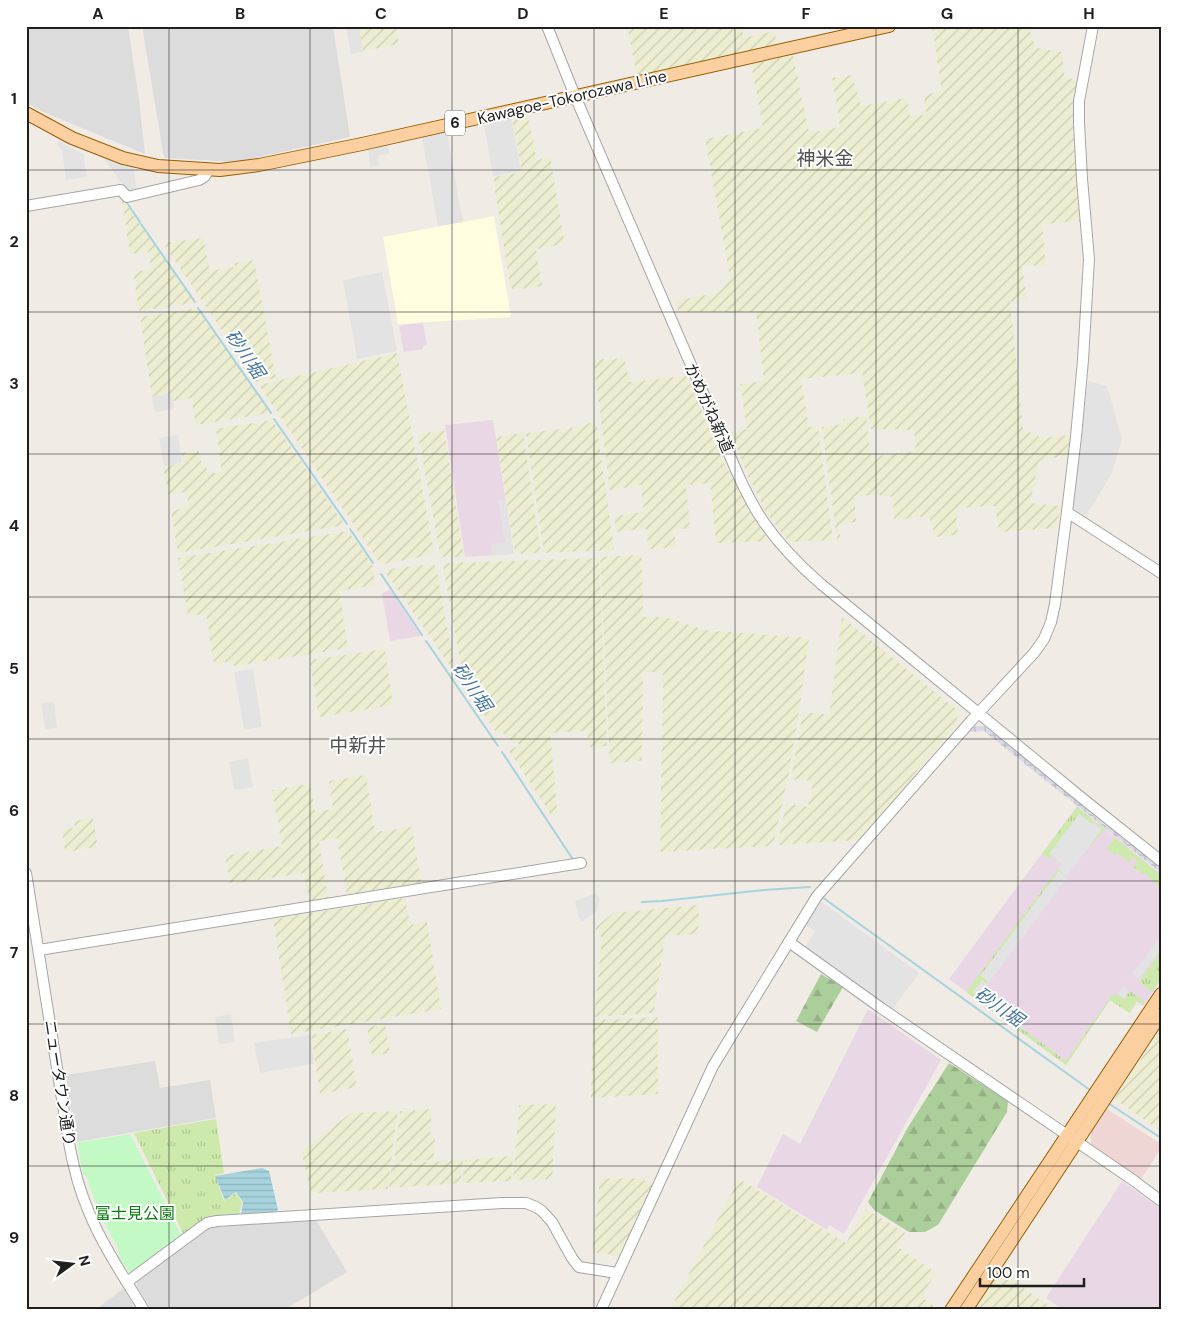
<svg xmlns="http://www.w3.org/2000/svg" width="1187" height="1336" viewBox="0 0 1187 1336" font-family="'DM Sans','Noto Sans JP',sans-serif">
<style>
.residential{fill:#dddcdc}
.commercial{fill:#f0d5d5}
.industrial{fill:#e9d7e6}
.education{fill:#fffddf}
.farmland{fill:url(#farmland-furrows)}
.grass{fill:url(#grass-tufts)}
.forest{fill:url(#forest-firs)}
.park{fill:#c3f9c5}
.parking{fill:#e3e3e3}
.plaza{fill:url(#plaza-grid)}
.water{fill:url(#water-rules)}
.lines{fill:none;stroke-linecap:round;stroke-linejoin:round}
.stream{stroke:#a6d3dd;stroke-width:2}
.minor-casing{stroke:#a6a6a6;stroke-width:12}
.major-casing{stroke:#985f02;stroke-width:14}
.minor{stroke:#fff;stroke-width:10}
.major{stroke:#fbcf9f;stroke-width:12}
.grid{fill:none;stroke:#1f1f1f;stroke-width:1;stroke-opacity:0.55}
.labels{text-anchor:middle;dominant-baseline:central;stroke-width:4;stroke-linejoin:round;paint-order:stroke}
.shield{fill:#fff;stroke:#626262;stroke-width:1}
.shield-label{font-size:15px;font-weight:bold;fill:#1f1f1f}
.street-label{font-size:16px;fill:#1f1f1f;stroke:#fff}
.park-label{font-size:16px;fill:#0d7d11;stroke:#fff}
.water-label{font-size:18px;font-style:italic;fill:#46769e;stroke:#fff}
.quarter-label{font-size:19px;fill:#525252;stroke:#fff}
.neatline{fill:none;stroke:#1f1f1f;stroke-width:2}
.grid-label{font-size:16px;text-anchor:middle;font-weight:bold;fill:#1f1f1f}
</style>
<defs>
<pattern id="farmland-furrows" width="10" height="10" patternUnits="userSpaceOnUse" patternTransform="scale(1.25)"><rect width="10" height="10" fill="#edeed1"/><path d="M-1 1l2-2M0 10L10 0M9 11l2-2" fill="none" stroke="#cbccb3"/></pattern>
<pattern id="grass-tufts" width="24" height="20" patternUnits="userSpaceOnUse" patternTransform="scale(1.25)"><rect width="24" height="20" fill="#cde9ac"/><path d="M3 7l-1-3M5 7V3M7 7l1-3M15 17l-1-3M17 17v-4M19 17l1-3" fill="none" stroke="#b0c794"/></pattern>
<pattern id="forest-firs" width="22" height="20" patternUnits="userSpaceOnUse" patternTransform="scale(1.25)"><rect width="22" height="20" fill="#acce9a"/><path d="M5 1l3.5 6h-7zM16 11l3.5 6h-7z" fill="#94b084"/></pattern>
<pattern id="plaza-grid" width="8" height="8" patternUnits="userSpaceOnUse" patternTransform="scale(1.25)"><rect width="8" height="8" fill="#d9dae5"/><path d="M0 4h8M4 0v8" fill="none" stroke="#babbc4"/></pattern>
<pattern id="water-rules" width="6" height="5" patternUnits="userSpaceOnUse" patternTransform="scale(1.25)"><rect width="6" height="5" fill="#a6d3dd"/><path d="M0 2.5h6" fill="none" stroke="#8eb5bd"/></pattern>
</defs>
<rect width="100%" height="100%" fill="#f0ece5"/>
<!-- residential -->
<g class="residential">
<polygon points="26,26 128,26 139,100 145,154 48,114 26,103"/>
<polygon points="142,26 333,26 350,137 236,162 164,158"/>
<polygon points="155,1061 160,1088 210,1080 216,1118 76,1142 66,1075"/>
<polygon points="316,1220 347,1272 284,1310 152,1310 137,1286 137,1282 208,1229 214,1227 227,1226"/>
<polygon points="123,1289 136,1310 95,1310"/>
</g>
<!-- commercial -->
<polygon class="commercial" points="1107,1109 1161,1144 1161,1148 1140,1181 1091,1147 1091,1132"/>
<!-- industrial -->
<g class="industrial">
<polygon points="423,323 427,345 423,346 423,349 404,352 399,327 402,325"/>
<polygon points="493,420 514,554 465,557 445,425"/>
<polygon points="390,590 421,636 390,641 382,593"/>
<polygon points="1077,806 1161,874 1161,980 1143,1006 1137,1002 1130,1013 1110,1000 1066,1065 949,979"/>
<polygon points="868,1009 941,1060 844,1234 829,1225 827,1230 757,1187 783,1134 800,1144"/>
<polygon points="1122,1181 1161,1209 1161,1310 1064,1310 1046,1298"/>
</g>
<!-- education -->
<polygon class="education" points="494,216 511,317 398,324 383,237"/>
<!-- farmland -->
<g class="farmland">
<polygon points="359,26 396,26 399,44 363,51"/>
<polygon points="627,26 741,26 744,38 774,31 777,44 776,46 637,77"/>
<polygon points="932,26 1028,26 1036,48 1062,52 1064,77 1077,80 1074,116 1079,202 1082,221 1042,224 1046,266 1022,265 1027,298 1010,302 1023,429 1042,438 1070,435 1069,455 1039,461 1030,503 1061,506 1056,528 999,532 995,506 956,508 958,535 935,537 929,516 894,520 893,497 877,495 854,496 856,522 839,524 841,542 839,543 837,540 822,427 843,424 843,419 866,416 871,457 916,451 914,430 871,429 862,373 801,379 809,427 818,426 833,540 789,542 767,514 747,474 731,432 747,429 740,384 764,381 756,312 679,312 675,301 720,292 730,277 705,139 763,128 751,64 793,55 809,133 840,127 832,78 852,75 861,106 907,98 910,116 926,115 924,95 942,91"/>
<polygon points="527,113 537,160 550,157 565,244 536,249 542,286 513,290 510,286 493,177 522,172 512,116"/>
<polygon points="124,201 194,302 194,303 139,311 133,272 151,269 148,251 130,254 122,202"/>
<polygon points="203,238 210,271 235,267 235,263 254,260 276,378 257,382 163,243"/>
<polygon points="198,308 270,413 196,425 191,398 173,401 171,393 152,397 140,317"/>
<polygon points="397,353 434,551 431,555 384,564 379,562 259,385"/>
<polygon points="624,358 630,382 687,376 724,463 769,541 716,543 710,483 686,485 690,528 674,530 676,547 649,549 646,529 616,532 614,516 644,512 641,485 610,490 593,360"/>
<polygon points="272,420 345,525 178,553 171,511 189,507 187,492 168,494 163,467 183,463 182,453 199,451 202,466 206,466 208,474 222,472 216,429"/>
<polygon points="596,421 614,548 612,550 544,553 526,433 578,427"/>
<polygon points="444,430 464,557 444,557 440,554 418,434"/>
<polygon points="523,433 541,553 515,554 496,437"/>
<polygon points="348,531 372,564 375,585 339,591 348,648 234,666 233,661 214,664 206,614 188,616 178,558"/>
<polygon points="639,555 642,558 643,617 665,617 705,630 809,638 798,718 788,777 774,841 769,846 660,852 663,672 643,672 642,761 610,763 600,557"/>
<polygon points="599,558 607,746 589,747 587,731 550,733 557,808 556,815 552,816 509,751 517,746 518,748 520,747 517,741 513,743 510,738 506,737 502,732 496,732 467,690 464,683 443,566 445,563"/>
<polygon points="433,564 436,567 455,669 453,670 386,573 388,569"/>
<polygon points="842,617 957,710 957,726 919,768 890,807 863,837 858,840 780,845 778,842 786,804 808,807 813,781 791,779 803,712 829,715"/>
<polygon points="385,649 393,705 319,717 310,660"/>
<polygon points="366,775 375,832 412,827 421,884 347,895 337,838 319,841 328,898 309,901 304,873 230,884 225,856 282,846 272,790 310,784 315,812 333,809 329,781"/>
<polygon points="93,818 97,840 96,847 65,852 62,830 75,828 74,821"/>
<polygon points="405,898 410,925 427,922 441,1009 291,1034 273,919"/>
<polygon points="699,905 698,934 665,936 654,1013 594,1017 602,938 595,928 613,913"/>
<polygon points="658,1017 658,1094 591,1098 593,1020"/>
<polygon points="385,1024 390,1053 372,1056 367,1027"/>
<polygon points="347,1029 357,1087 320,1094 311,1035"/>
<polygon points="1161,1030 1161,1131 1114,1099"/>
<polygon points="556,1104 552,1179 513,1180 519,1105"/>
<polygon points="432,1109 430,1134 435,1134 434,1160 394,1162 400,1111"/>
<polygon points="398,1111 395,1129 388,1189 311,1193 301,1151 351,1113"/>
<polygon points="513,1156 511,1181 462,1183 465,1160"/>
<polygon points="463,1160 461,1183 389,1188 392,1164"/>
<polygon points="629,1178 640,1179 655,1184 621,1256 592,1252 600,1179"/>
<polygon points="739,1179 846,1243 866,1209 905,1233 898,1247 936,1273 921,1297 940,1310 670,1310"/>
<polygon points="999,1271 1055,1310 974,1310"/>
</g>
<!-- grass -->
<g class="grass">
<polygon points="1077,807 1105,829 1091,846 1090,846 1102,829 1094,822 1092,824 1079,814 1050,859 1042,854"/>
<polygon points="1115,838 1161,875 1161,888 1144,873 1143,874 1133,867 1137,861 1133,857 1129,862 1117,853 1115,855 1107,848"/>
<polygon points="1058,869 1066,876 1059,872 981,975 988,981 986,984 982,980 973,992 1066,1061 1112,995 1116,994 1124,999 1130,991 1145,1002 1143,1005 1137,1001 1129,1013 1110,1000 1066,1065 966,992"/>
<polygon points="1161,951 1161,978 1152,992 1139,982"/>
<polygon points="216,1119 224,1173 215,1175 224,1201 236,1193 242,1202 239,1215 184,1235 134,1133"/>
</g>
<!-- forest -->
<g class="forest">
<polygon points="821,974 843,987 817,1032 796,1021"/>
<polygon points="949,1063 1008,1101 1007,1112 938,1225 925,1232 909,1232 874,1210 868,1202 908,1127"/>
</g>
<!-- park -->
<path class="park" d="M130 1134 182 1237 131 1274 119 1257C120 1250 116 1245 113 1239 102 1219 93 1199 87 1177L83 1174 77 1143Z"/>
<!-- parking -->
<g class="parking">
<polygon points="346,26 359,26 363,52 351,54"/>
<polygon points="511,116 521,171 493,176 484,125 486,121"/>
<polygon points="442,132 447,133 463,222 438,226 422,137"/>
<polygon points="58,141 85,155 84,159 87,177 66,180 62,150 57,144"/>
<polygon points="388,144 389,154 378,156 379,165 370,167 368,148"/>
<polygon points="103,157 133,166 137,191 131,192 127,191"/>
<polygon points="382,272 397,351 357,359 343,280"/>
<polygon points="1088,381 1107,386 1122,439 1112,473 1086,516 1072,507"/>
<polygon points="171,393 174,409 155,412 152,397"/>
<polygon points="178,435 182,463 164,466 159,438"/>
<polygon points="505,500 514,554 495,555 492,553 491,544 505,542 498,501"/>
<polygon points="253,669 262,727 244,730 234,672"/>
<polygon points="54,702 57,728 47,729 45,728 41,703"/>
<polygon points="248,758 253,787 234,790 229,762"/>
<polygon points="1079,814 1092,824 1094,823 1102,829 1067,876 1058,869 1062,864 1049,854"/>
<polygon points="1059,871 1067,878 979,996 973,992 982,980 986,984 988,981 981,975"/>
<polygon points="596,893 600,898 597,911 582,922 578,916 575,901"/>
<polygon points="820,901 919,973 892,1010 805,948 815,931 805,925"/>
<polygon points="1161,936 1161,949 1139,979 1132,974 1124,986 1129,991 1124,999 1118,994 1132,974"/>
<polygon points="231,1014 235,1042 219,1044 215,1017"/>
<polygon points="310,1035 314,1064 260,1073 254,1043"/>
</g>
<!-- plaza -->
<polygon class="plaza" points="977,726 984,726 988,729 1081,804 1081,805 1106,826 1108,825 1118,834 1118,835 1128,843 1129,842 1161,868 1161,873 984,731 970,732 967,734 966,733 973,727"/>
<!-- water -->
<polygon class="water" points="262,1168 269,1171 278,1210 275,1212 241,1215 243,1202 236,1192 225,1200 215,1176"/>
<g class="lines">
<!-- stream -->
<g class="stream">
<polyline points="125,200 140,222"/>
<polyline points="141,224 195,302"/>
<polyline points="198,308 271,413"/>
<polyline points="274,419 347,524"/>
<polyline points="350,529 373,563"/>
<polyline points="381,574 422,635"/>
<polyline points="426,641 498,746"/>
<polyline points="502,752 572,858"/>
<polyline points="822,897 1090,1090"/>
<polyline points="642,902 662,901 764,890 810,887"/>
<polyline points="1108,1103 1161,1138"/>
</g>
<defs>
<g id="minor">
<path d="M547 26 575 96 719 430C732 460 744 493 763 521 779 544 799 565 821 584L1082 798 1161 861"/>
<polyline points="26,206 121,190 127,197 199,180 204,177 209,170"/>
<polyline points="1067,512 1161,573"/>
<path d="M26 873 69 1143C73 1165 79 1189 88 1210 102 1245 124 1277 144 1310"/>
<polyline points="789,942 881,1008 1133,1180 1161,1201"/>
<polyline points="39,950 581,863"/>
<polyline points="127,1282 200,1228 207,1223 217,1221 502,1203 526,1203 536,1207 542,1211 552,1222 572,1258 579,1267 617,1273"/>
<polyline points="601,1310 713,1066 817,896 971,721 1034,653 1044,639 1051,622 1055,604 1067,512 1076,437 1083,360 1089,259 1082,179 1079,123 1079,101 1093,26"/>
</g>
<g id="major">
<polyline points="26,113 72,138 123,158 158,166 220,170 259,165 362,144 889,26"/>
<polyline points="951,1310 1161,994"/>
<polyline points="966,1310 1161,1014"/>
</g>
</defs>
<!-- minor casing -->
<use href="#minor" class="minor-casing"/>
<!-- major casing -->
<use href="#major" class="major-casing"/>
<!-- minor -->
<use href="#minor" class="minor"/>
<!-- major -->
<use href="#major" class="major"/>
</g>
<!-- grid -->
<path class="grid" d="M169 26V1310M310 26V1310M452 26V1310M594 26V1310M735 26V1310M876 26V1310M1018 26V1310M26 170H1161M26 312H1161M26 454H1161M26 597H1161M26 739H1161M26 881H1161M26 1024H1161M26 1166H1161"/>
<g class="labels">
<!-- shield labels -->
<rect class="shield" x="445" y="110.5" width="20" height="25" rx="4"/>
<g class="shield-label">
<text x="455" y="123">6</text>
</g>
<!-- street labels -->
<g class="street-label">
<text transform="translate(572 97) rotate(-13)">Kawagoe-Tokorozawa Line</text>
<text transform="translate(709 408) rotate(66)">かめがね新道</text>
<text transform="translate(60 1083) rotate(81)">ニュータウン通り</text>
</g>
<!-- park labels -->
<g class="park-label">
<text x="135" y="1213">富士見公園</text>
</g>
<!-- water labels -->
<g class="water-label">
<text transform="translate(245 354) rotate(56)">砂川堀</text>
<text transform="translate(472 687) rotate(56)">砂川堀</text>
<text transform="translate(999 1007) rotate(35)">砂川堀</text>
</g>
<!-- quarter labels -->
<g class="quarter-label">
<text x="825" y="158">神米金</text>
<text x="358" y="745">中新井</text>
</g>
</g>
<!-- border -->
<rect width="1187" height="1336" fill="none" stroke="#ffffff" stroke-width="55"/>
<!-- north arrow -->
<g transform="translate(72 1264) rotate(75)" stroke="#ffffff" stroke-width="4" paint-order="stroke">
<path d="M0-4L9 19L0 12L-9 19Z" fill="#1f1f1f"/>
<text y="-8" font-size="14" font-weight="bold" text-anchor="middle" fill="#1f1f1f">N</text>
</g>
<!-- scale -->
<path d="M980 1278v8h104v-8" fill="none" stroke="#1f1f1f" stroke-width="2.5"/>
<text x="987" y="1278" font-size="15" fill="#1f1f1f" stroke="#ffffff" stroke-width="4" paint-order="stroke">100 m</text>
<rect x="28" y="28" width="1132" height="1280" class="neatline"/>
<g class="grid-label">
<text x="98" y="19">A</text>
<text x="240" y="19">B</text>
<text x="381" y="19">C</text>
<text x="523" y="19">D</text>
<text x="664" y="19">E</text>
<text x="806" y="19">F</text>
<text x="947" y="19">G</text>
<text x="1089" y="19">H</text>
<text x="14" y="104">1</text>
<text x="14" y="247">2</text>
<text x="14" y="389">3</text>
<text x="14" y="531">4</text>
<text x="14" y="674">5</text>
<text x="14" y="816">6</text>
<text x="14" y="958">7</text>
<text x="14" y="1101">8</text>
<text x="14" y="1243">9</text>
</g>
</svg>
